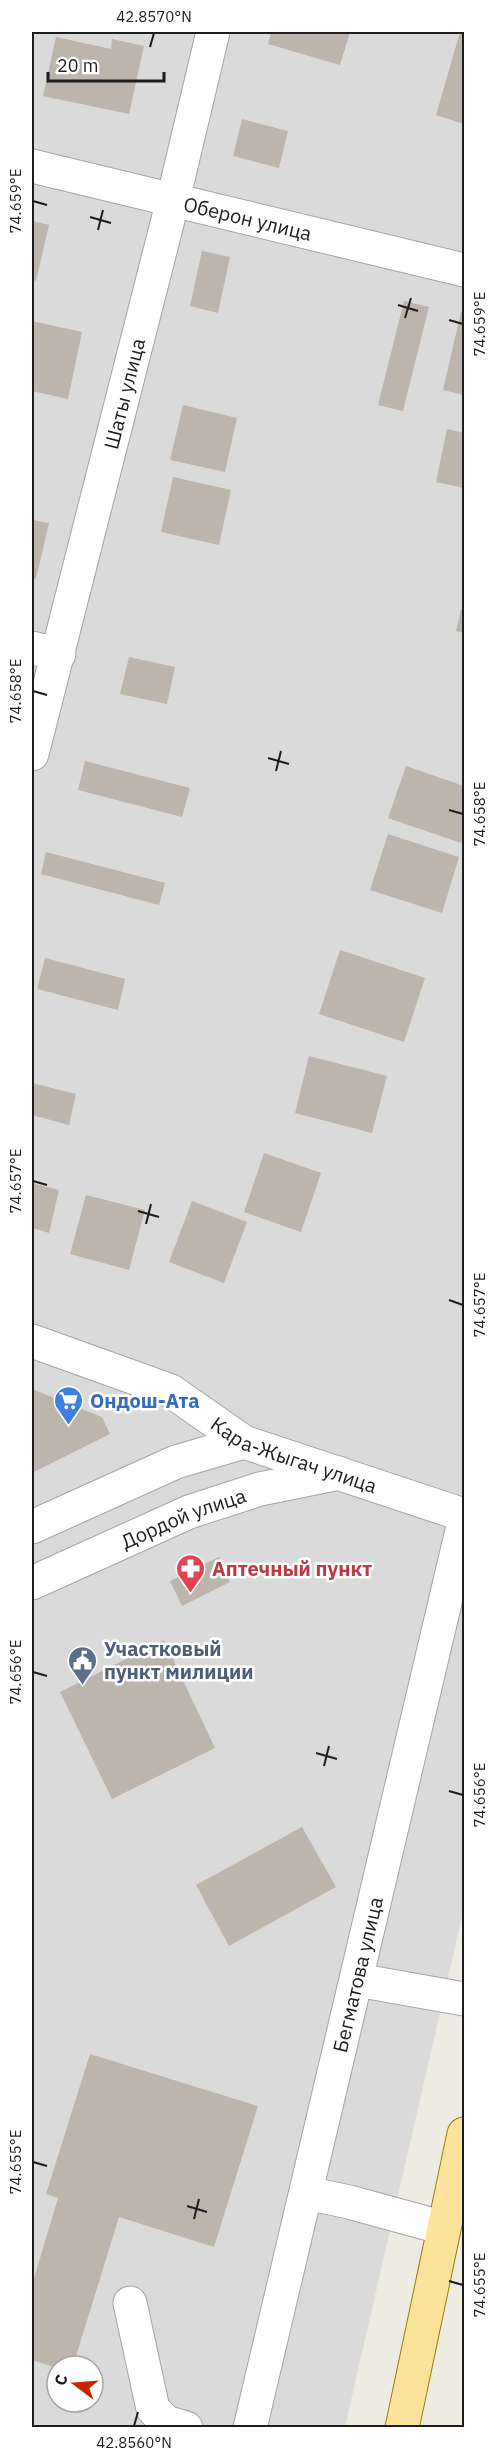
<svg xmlns="http://www.w3.org/2000/svg" width="496" height="2459" viewBox="0 0 496 2459" font-family="'IBM Plex Sans',sans-serif">
<style>
.residential{fill:#dbdada;fill-rule:evenodd}
.building{fill:#bbb5ac}
.lines{fill:none;stroke-linecap:round;stroke-linejoin:round}
.minor-casing{stroke:#a4a4a4;stroke-width:35}
.major-casing{stroke:#947e01;stroke-width:35}
.minor{stroke:#fff;stroke-width:33}
.major{stroke:#fbe39b;stroke-width:33}
.ticks{fill:none;stroke:#1d1d1d;stroke-width:2}
.labels{text-anchor:middle;dominant-baseline:central;stroke-width:5;stroke-linejoin:round;paint-order:stroke}
.street-label{font-size:20px;fill:#1d1d1d;stroke:#fff}
.shop-label{font-size:20px;font-weight:bold;fill:#366cbe;stroke:#fff;text-anchor:start}
.health-label{font-size:20px;font-weight:bold;fill:#be3a42;stroke:#fff;text-anchor:start}
.service-label{font-size:20px;font-weight:bold;fill:#4e5e75;stroke:#fff;text-anchor:start}
.neatline{fill:none;stroke:#1d1d1d;stroke-width:2}
.ticks-label{font-size:15px;text-anchor:middle;fill:#1d1d1d}
</style>
<rect width="100%" height="100%" fill="#eeece2"/>
<!-- residential -->
<path class="residential" d="M32 32H464V1908L345 2427 32 2428ZM57 2366H93V2402H57Z"/>
<!-- building -->
<g class="building">
<polygon points="271,32 350,32 340,65 268,44"/>
<polygon points="460,32 464,32 464,124 436,115"/>
<polygon points="56,37 111,49 112,39 144,46 129,114 43,96"/>
<polygon points="242,119 288,131 279,168 233,156"/>
<polygon points="32,221 49,225 36,281 32,280"/>
<polygon points="202,251 230,257 218,313 190,306"/>
<polygon points="404,301 429,307 403,411 378,405"/>
<polygon points="461,312 464,313 464,395 443,390"/>
<polygon points="32,321 82,332 68,399 32,391"/>
<polygon points="183,405 237,418 225,472 170,460"/>
<polygon points="447,429 464,433 464,488 436,482"/>
<polygon points="173,477 231,490 219,545 161,532"/>
<polygon points="32,520 49,523 36,579 32,578"/>
<polygon points="461,609 464,610 464,633 456,631"/>
<polygon points="129,657 175,667 167,704 120,694"/>
<polygon points="85,761 190,788 182,817 78,790"/>
<polygon points="406,766 464,786 464,832 461,843 388,818"/>
<polygon points="388,834 459,857 442,913 370,890"/>
<polygon points="46,852 165,883 159,905 41,874"/>
<polygon points="340,950 425,978 404,1042 319,1014"/>
<polygon points="45,958 125,979 118,1010 37,989"/>
<polygon points="309,1056 387,1076 372,1133 295,1113"/>
<polygon points="32,1083 76,1094 69,1125 32,1115"/>
<polygon points="264,1153 321,1173 301,1232 244,1212"/>
<polygon points="32,1183 59,1190 49,1233 32,1228"/>
<polygon points="86,1195 145,1210 129,1270 70,1254"/>
<polygon points="192,1201 247,1222 224,1283 169,1262"/>
<polygon points="32,1389 102,1417 110,1434 32,1473"/>
<polygon points="219,1557 230,1582 182,1606 170,1581"/>
<polygon points="164,1640 215,1748 112,1799 60,1692"/>
<polygon points="302,1827 336,1887 229,1946 196,1885"/>
<polygon points="90,2054 258,2106 214,2247 119,2217 73,2366 57,2366 57,2368 32,2360 32,2285 58,2198 46,2194"/>
</g>
<g class="lines">
<defs>
<g id="minor">
<path id="s1" d="M32 166 464 270"/>
<polyline points="32,648 59,654"/>
<path id="s2" d="M32 754 173 200 213 32"/>
<path id="s3" d="M32 1341 171 1391 244 1442 464 1515"/>
<polyline points="32,1527 176,1462 244,1442"/>
<path id="s4" d="M32 1583 189 1512 260 1489 339 1473"/>
<polyline points="357,1980 464,1999"/>
<polyline points="307,2193 349,2202 444,2228"/>
<polyline points="130,2303 153,2409 166,2422 186,2428"/>
<path id="s5" d="M250 2428 464 1522"/>
</g>
<polyline id="major" points="402,2428 464,2134"/>
</defs>
<!-- minor casing -->
<use href="#minor" class="minor-casing"/>
<!-- major casing -->
<use href="#major" class="major-casing"/>
<!-- minor -->
<use href="#minor" class="minor"/>
<!-- major -->
<use href="#major" class="major"/>
</g>
<!-- ticks -->
<path class="ticks" d="M150 47 154 33M33 201 47 205M90 217 111 223M98 230 103 210M398 305 418 311M405 318 411 298M449 320 463 324M33 691 47 695M268 758 289 764M276 771 281 751M449 810 463 814M33 1181 47 1185M138 1211 159 1217M146 1224 151 1204M449 1300 463 1305M33 1672 47 1676M316 1753 337 1759M324 1766 329 1746M449 1791 463 1795M33 2162 47 2166M187 2206 207 2212M194 2219 199 2199M449 2281 463 2285M134 2426 138 2412"/>
<!-- icons -->
<defs>
<symbol id="supermarket-pin" viewBox="-11 -11 22 30"><path d="M0 17L-7.5 6A9.5 9.5 0 1 1 7.5 6Z" fill="#3f7fe0" stroke="#fff"/><path d="M-6-5.5h2.5l.6 2H6L4.5 2H-2.5L-4.4-4H-6ZM-1.5 3.2a1.3 1.3 0 1 0 .1 0ZM3 3.2a1.3 1.3 0 1 0 .1 0Z" fill="#fff"/></symbol>
<symbol id="pharmacy-pin" viewBox="-11 -11 22 30"><path d="M0 17L-7.5 6A9.5 9.5 0 1 1 7.5 6Z" fill="#e0444e" stroke="#fff"/><path d="M-2-6h4v4h4v4h-4v4h-4v-4h-4v-4h4Z" fill="#fff"/></symbol>
<symbol id="civic-pin" viewBox="-11 -11 22 30"><path d="M0 17L-7.5 6A9.5 9.5 0 1 1 7.5 6Z" fill="#5c6f8a" stroke="#fff"/><path d="M-.6-6.5H3V-4.5H.6V-3L4-1V1h2V6H-6V1h2V-1L-.6-3ZM-1.2 2.5V6h2.4V2.5Z" fill="#fff"/></symbol>
</defs>
<g fill-rule="evenodd">
<use href="#supermarket-pin" x="52" y="1384" width="33" height="45"/>
<use href="#pharmacy-pin" x="174" y="1552" width="33" height="45"/>
<use href="#civic-pin" x="66" y="1644" width="33" height="45"/>
</g>
<g class="labels">
<!-- street labels -->
<g class="street-label">
<text stroke="none"><textPath href="#s1" startOffset="222">Оберон улица</textPath></text>
<text stroke="none"><textPath href="#s2" startOffset="372">Шаты улица</textPath></text>
<text stroke="none"><textPath href="#s3" startOffset="288">Кара-Жыгач улица</textPath></text>
<text stroke="none"><textPath href="#s4" startOffset="165">Дордой улица</textPath></text>
<text stroke="none"><textPath href="#s5" startOffset="466">Бегматова улица</textPath></text>
</g>
<!-- shop labels -->
<g class="shop-label">
<text x="90" y="1400">Ондош-Ата</text>
</g>
<!-- health labels -->
<g class="health-label">
<text x="212" y="1568">Аптечный пункт</text>
</g>
<!-- service labels -->
<g class="service-label">
<text x="104" y="1648">Участковый<tspan x="104" dy="23">пункт милиции</tspan></text>
</g>
</g>
<!-- border -->
<rect width="496" height="2459" fill="none" stroke="#ffffff" stroke-width="66"/>
<!-- north arrow -->
<g transform="translate(75 2384) rotate(286)"><circle r="28" fill="#ffffff" stroke="#a5a5a5" stroke-width="1.5"/>
<path d="M0-4.5L10 22L0 15L-10 22Z" fill="#c82502"/>
<text y="-9" font-size="16" font-weight="bold" text-anchor="middle" fill="#1d1d1d">С</text>
</g>
<!-- scale -->
<path d="M48 72v9h116v-9" fill="none" stroke="#1d1d1d" stroke-width="3"/>
<text x="57" y="72" font-size="18" fill="#1d1d1d" stroke="#ffffff" stroke-width="4.5" paint-order="stroke">20 m</text>
<rect x="33" y="33" width="430" height="2393" class="neatline"/>
<g class="ticks-label">
<text x="154" y="22">42.8570°N</text>
<text transform="translate(16 201) rotate(-90)" y="5">74.659°E</text>
<text transform="translate(480 324) rotate(-90)" y="5">74.659°E</text>
<text transform="translate(16 691) rotate(-90)" y="5">74.658°E</text>
<text transform="translate(480 814) rotate(-90)" y="5">74.658°E</text>
<text transform="translate(16 1181) rotate(-90)" y="5">74.657°E</text>
<text transform="translate(480 1305) rotate(-90)" y="5">74.657°E</text>
<text transform="translate(16 1672) rotate(-90)" y="5">74.656°E</text>
<text transform="translate(480 1795) rotate(-90)" y="5">74.656°E</text>
<text transform="translate(16 2162) rotate(-90)" y="5">74.655°E</text>
<text transform="translate(480 2285) rotate(-90)" y="5">74.655°E</text>
<text x="134" y="2448">42.8560°N</text>
</g>
</svg>
